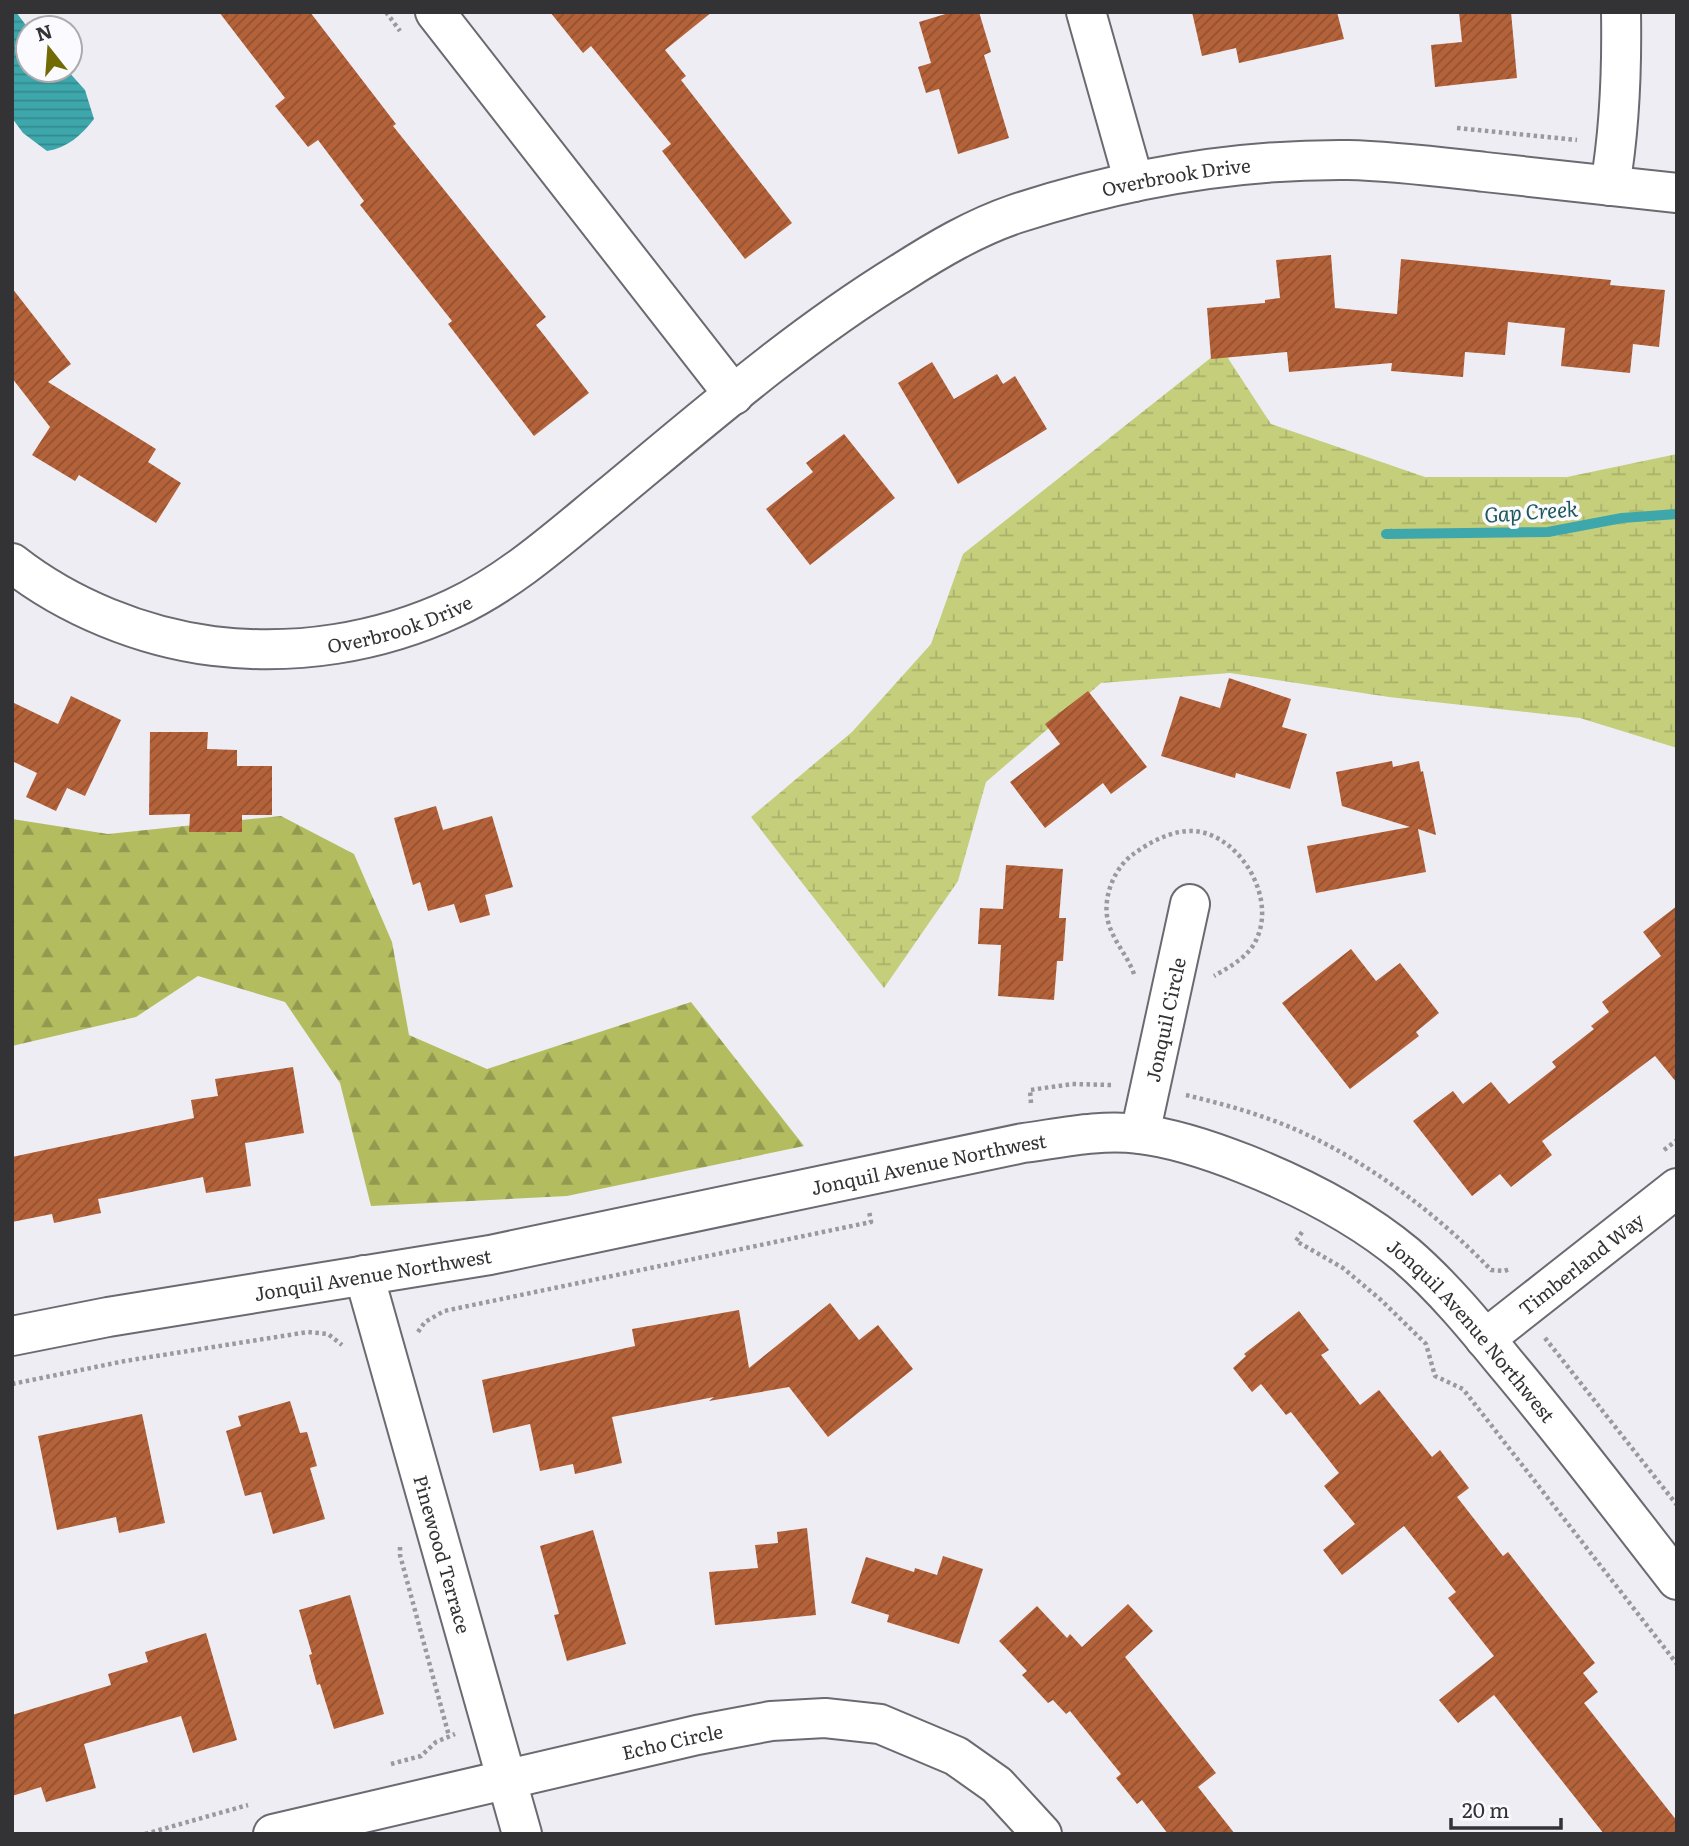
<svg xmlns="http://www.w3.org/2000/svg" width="1689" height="1846" viewBox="0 0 1689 1846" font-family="Literata,serif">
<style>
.forest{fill:url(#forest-firs)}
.wetland{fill:url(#wetland-marsh)}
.water{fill:url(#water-rules)}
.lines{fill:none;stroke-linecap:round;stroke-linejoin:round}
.stream{stroke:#3da7ac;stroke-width:10}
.building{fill:url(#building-hatch)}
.street-casing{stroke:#6b6a70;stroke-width:42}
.secondary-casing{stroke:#6b6a70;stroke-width:42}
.path{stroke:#9a999e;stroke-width:4.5;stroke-dasharray:3.5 3.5;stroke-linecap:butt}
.street{stroke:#fff;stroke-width:38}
.secondary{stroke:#fff;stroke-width:38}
.labels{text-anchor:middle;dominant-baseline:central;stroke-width:7;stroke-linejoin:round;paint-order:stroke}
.street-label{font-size:19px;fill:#333235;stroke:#fbfbff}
.water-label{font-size:21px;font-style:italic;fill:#1d585a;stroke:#fbfbff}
</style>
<defs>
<pattern id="forest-firs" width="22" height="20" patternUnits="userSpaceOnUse" patternTransform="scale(1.75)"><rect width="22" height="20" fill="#b3bd5f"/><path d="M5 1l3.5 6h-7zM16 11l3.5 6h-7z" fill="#929a4f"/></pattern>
<pattern id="wetland-marsh" width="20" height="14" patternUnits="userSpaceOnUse" patternTransform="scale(1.75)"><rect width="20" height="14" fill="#c5ce7a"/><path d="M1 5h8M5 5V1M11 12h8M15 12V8" fill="none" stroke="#aab16a"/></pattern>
<pattern id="water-rules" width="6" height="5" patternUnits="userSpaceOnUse" patternTransform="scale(1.75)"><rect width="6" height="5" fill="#3da7ac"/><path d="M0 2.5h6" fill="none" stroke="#34898d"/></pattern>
<pattern id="building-hatch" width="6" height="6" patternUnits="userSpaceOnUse" patternTransform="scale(1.75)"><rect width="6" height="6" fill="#b46239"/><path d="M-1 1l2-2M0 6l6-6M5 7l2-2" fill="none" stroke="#935131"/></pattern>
</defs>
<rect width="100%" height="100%" fill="#eeedf4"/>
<!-- forest -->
<polygon class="forest" points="281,816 354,854 392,942 409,1035 487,1069 691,1002 804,1146 567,1196 371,1206 340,1083 285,1002 198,976 136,1017 12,1046 12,819 108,834"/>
<!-- wetland -->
<polygon class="wetland" points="1222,349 1271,424 1425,477 1567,477 1677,454 1677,748 1580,718 1389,697 1230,673 1101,683 986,782 958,881 884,988 751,817 852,732 931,644 963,554"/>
<!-- water -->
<path class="water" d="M12 12H16L28 28V70H67L85 90 94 119C82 135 67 148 47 151L23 133 12 118Z"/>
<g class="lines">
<!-- stream -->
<polyline class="stream" points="1386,534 1548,532 1622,518 1677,514"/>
</g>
<!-- building -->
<g class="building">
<polygon points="219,12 310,12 396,124 393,126 546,317 536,325 589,393 534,436 448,324 452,321 360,205 364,201 318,140 308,147 275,106 285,98"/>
<polygon points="550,12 712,12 665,50 686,76 681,80 792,223 745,259 662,151 671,144 591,46 583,53"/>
<polygon points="952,12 979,12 991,52 984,55 1009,138 958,154 939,89 926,93 918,67 931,63 919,22"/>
<polygon points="1192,12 1337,12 1344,39 1239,63 1236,48 1202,56"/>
<polygon points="1459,12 1511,12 1517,78 1435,87 1431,45 1462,42"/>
<polygon points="1331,255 1335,308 1397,314 1401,259 1611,280 1610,285 1665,290 1659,347 1633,344 1630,373 1561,366 1565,328 1508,322 1505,355 1465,352 1463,377 1391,371 1392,363 1289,372 1287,352 1211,359 1207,308 1265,303 1265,300 1280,298 1276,260"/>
<polygon points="12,288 71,364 48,382 156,449 148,462 181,483 156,523 79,475 75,481 32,455 50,427 12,378"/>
<polygon points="932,362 954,399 997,374 1003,384 1015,376 1047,429 958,484 898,383"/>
<polygon points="844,434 895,498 810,565 766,509 813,472 806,463"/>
<polygon points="1229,678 1291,699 1282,727 1307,734 1290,789 1236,773 1235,778 1161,756 1180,696 1220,708"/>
<polygon points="1088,691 1147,767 1111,794 1103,783 1045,828 1010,782 1060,744 1045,724"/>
<polygon points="71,696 121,720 85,796 67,788 56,811 26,797 37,773 12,761 12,702 58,724"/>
<polygon points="150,732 208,732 207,749 237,750 237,766 272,766 272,815 242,815 242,832 189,832 190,814 149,815"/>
<polygon points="1392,761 1393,767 1419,761 1421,772 1423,771 1436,835 1418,829 1426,872 1316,893 1307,846 1410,827 1342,806 1336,772"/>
<polygon points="436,806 443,830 492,816 513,887 485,895 490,915 460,923 454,904 428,911 420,882 413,885 394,818"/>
<polygon points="1006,865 1063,869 1059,918 1066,918 1063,961 1057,961 1054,1000 998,996 1001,945 978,944 980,908 1003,909"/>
<polygon points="1677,906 1677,1083 1655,1056 1542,1141 1552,1155 1511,1187 1500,1174 1472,1196 1413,1121 1453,1091 1463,1104 1491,1082 1509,1104 1556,1067 1552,1062 1594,1029 1591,1026 1609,1012 1602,1002 1661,956 1643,932"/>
<polygon points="1351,949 1376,981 1400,963 1439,1013 1416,1032 1419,1036 1350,1089 1282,1003"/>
<polygon points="293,1067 304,1133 245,1143 251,1186 206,1193 203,1177 98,1199 101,1213 54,1223 52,1214 12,1222 12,1157 194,1118 191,1100 218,1096 215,1079"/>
<polygon points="830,1303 859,1340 878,1325 913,1369 828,1437 789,1387 709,1401 714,1397 612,1417 622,1463 575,1474 573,1464 540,1471 530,1424 493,1433 482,1380 635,1346 632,1329 739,1310 749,1368"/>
<polygon points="1299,1311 1329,1350 1321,1355 1360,1405 1379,1390 1432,1457 1440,1450 1469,1488 1457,1497 1503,1556 1508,1552 1595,1663 1583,1673 1598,1692 1584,1703 1677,1821 1677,1834 1604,1834 1494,1695 1458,1723 1439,1700 1494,1656 1448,1598 1456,1592 1404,1526 1342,1575 1323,1550 1355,1524 1324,1486 1339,1473 1291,1412 1286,1415 1261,1384 1252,1392 1233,1368 1246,1356 1244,1354"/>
<polygon points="290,1401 300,1433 307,1432 317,1466 310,1468 325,1519 273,1534 261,1492 245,1496 226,1431 241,1426 238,1416"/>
<polygon points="142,1414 165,1523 119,1533 116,1517 57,1530 38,1436"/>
<polygon points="807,1528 816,1615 715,1625 709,1572 758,1568 755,1545 778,1543 777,1532"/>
<polygon points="593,1530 626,1644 567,1661 554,1615 559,1614 540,1546"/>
<polygon points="943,1556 983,1569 959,1644 887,1622 889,1615 851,1603 866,1557 914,1572 915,1568 937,1575"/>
<polygon points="350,1595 384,1714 334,1729 320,1684 317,1685 309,1655 312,1654 299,1610"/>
<polygon points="1128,1604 1153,1631 1125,1657 1216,1773 1198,1787 1235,1834 1168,1834 1142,1800 1137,1804 1116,1778 1121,1774 1070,1711 1066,1714 1053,1700 1048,1703 1022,1675 1027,1671 999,1641 1037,1606 1067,1638 1070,1634 1082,1647"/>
<polygon points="206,1633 237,1740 193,1753 181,1716 84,1744 96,1788 46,1802 41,1787 12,1796 12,1715 111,1685 108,1674 148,1662 145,1652"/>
</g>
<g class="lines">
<defs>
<g id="street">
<polyline points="435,12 734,395"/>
<polyline points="1086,12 1134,182"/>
<path d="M1610 186C1620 128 1622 71 1621 12"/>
<path id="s1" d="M12 563C68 607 142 637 213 646 295 656 379 643 454 608 512 581 561 536 610 496 704 418 797 337 901 273 937 250 974 228 1015 214 1122 179 1236 159 1348 160 1394 161 1440 167 1485 172 1549 179 1613 186 1677 193"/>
<path id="s2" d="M1140 1134 1190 904"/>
<path id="s3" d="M364 1275 522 1834"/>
<path id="s4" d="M1485 1339 1677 1188"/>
<path id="s5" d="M273 1834 697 1735 771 1721 825 1718 880 1724 956 1756 997 1785 1042 1834"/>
</g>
<g id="secondary">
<path id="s6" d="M12 1336 108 1317 490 1255 1023 1143C1061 1138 1100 1129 1139 1134 1175 1138 1212 1151 1245 1164 1303 1187 1358 1215 1406 1255 1443 1287 1475 1326 1506 1364 1565 1434 1620 1507 1677 1580"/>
</g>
</defs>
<!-- street casing -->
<use href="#street" class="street-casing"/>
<!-- secondary casing -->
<use href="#secondary" class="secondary-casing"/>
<!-- path -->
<g class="path">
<polyline points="386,12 400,31"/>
<polyline points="1457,128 1577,140"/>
<path d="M1134 974C1127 954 1110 938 1107 916 1104 894 1115 868 1132 855 1151 841 1177 827 1201 832 1243 841 1275 898 1257 938 1250 956 1231 966 1214 976"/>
<path d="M1186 1095C1214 1102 1242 1109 1269 1119 1349 1147 1433 1209 1491 1270L1504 1271 1510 1269"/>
<polyline points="1031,1103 1030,1090 1072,1084 1112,1085"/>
<polyline points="1664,1150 1677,1140"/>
<polyline points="1302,1232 1296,1241 1343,1268 1381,1300 1426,1344 1435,1376 1463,1389 1677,1664"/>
<polyline points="418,1332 425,1322 444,1311 871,1222 869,1211"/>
<polyline points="1545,1338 1677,1505"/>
<polyline points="12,1384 125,1361 308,1332 328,1334 342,1345"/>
<polyline points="400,1547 400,1555 449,1736"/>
<polyline points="391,1764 421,1756 436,1742 455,1734"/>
<polyline points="145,1834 248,1805"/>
</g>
<!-- street -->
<use href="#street" class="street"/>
<!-- secondary -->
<use href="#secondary" class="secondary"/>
</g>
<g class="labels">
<!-- street labels -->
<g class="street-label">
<text stroke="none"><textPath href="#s1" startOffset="1321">Overbrook Drive</textPath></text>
<text stroke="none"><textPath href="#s1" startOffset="410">Overbrook Drive</textPath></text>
<text stroke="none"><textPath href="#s2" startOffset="117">Jonquil Circle</textPath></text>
<text stroke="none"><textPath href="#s6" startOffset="933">Jonquil Avenue Northwest</textPath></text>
<text stroke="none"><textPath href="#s4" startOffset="122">Timberland Way</textPath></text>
<text stroke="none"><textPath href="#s6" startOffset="366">Jonquil Avenue Northwest</textPath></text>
<text stroke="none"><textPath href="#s6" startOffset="1542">Jonquil Avenue Northwest</textPath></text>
<text stroke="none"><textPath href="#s3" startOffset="290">Pinewood Terrace</textPath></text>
<text stroke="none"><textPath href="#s5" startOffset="410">Echo Circle</textPath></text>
</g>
<!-- water labels -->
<g class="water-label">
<text transform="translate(1531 510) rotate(-4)">Gap Creek</text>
</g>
</g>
<!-- border -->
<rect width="1689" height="1846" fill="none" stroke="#333235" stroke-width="28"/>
<!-- north arrow -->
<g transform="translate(49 49) rotate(343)"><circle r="33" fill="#fbfbff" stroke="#ababae" stroke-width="2"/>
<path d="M0-5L12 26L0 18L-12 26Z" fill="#726b04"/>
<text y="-10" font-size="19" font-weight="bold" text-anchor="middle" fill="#333235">N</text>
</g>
<!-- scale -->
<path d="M1451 1818v10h110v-10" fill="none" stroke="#333235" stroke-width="3.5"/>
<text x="1462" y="1818" font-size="21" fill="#333235" stroke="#fbfbff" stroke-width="5" paint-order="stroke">20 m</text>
</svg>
